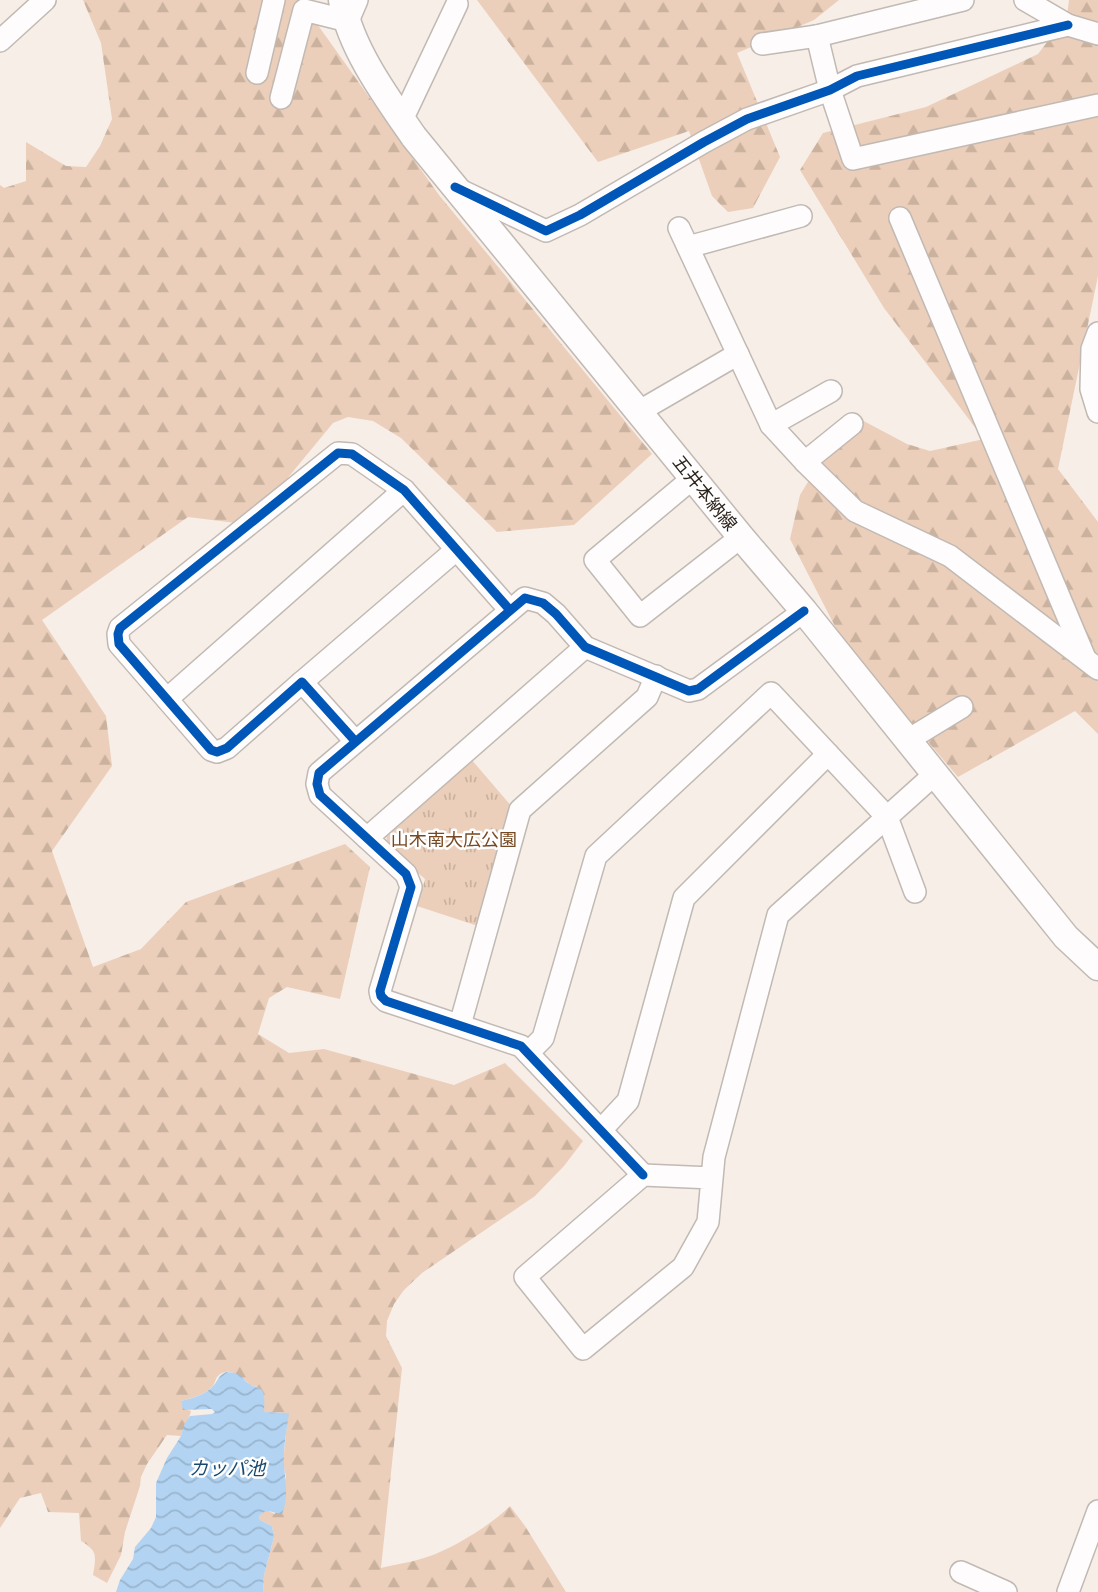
<svg xmlns="http://www.w3.org/2000/svg" width="1098" height="1592" viewBox="0 0 1098 1592" font-family="Mulish,'Noto Sans JP',sans-serif">
<style>
.grass{fill:url(#grass-tufts)}
.forest{fill:url(#forest-firs)}
.water{fill:url(#water-waves)}
.lines{fill:none;stroke-linecap:round;stroke-linejoin:round}
.minor-casing{stroke:#c1b9b3;stroke-width:24}
.major-casing{stroke:#c1b9b3;stroke-width:29}
.minor{stroke:#fefcfc;stroke-width:21}
.major{stroke:#fefcfc;stroke-width:26}
.cycleway-casing{stroke:#fefefe;stroke-width:13}
.cycleway{stroke:#0057b8;stroke-width:9}
.labels{text-anchor:middle;dominant-baseline:central;stroke-width:5;stroke-linejoin:round;paint-order:stroke}
.street-label{font-size:18px;fill:#2d241d;stroke:#fefefe}
.park-label{font-size:18px;fill:#774922;stroke:#fefefe}
.water-label{font-size:19px;font-style:italic;fill:#18486e;stroke:#fefefe}
</style>
<defs>
<pattern id="grass-tufts" width="24" height="20" patternUnits="userSpaceOnUse" patternTransform="scale(1.75)"><rect width="24" height="20" fill="#ebcfba"/><path d="M3 7l-1-3M5 7V3M7 7l1-3M15 17l-1-3M17 17v-4M19 17l1-3" fill="none" stroke="#cab29f"/></pattern>
<pattern id="forest-firs" width="22" height="20" patternUnits="userSpaceOnUse" patternTransform="scale(1.75)"><rect width="22" height="20" fill="#ebcfba"/><path d="M5 1l3.5 6h-7zM16 11l3.5 6h-7z" fill="#cab29f"/></pattern>
<pattern id="water-waves" width="16" height="10" patternUnits="userSpaceOnUse" patternTransform="scale(1.75)"><rect width="16" height="10" fill="#b2d3f2"/><path d="M0 5q4-4 8 0t8 0" fill="none" stroke="#99b5cf"/></pattern>
</defs>
<rect width="100%" height="100%" fill="#f7eee8"/>
<!-- grass -->
<polygon class="grass" points="471,759 513,808 481,927 417,906 425,879 387,845 386,831"/>
<!-- forest -->
<g class="forest">
<path d="M83 0H300L439 195 652 454 574 525 497 532 401 438 373 421 348 417 333 423 272 497 244 524 188 517 42 620 106 716 112 766 52 851 93 967 141 949 186 902 345 844 370 867 340 999 287 987 269 998 258 1034 289 1053 324 1049 454 1085 505 1063 583 1141 564 1166 535 1196 422 1273 404 1290 394 1304 387 1321 386 1336 402 1368 381 1568C397 1564 414 1562 430 1556 455 1547 491 1525 510 1506L525 1526 566 1592H263L264 1575 274 1537 272 1526 260 1520 259 1517 262 1512 266 1510 275 1514 286 1477 283 1463 288 1413 264 1412C263 1403 266 1391 257 1387 251 1385 252 1387 247 1382 239 1375 227 1366 217 1377 215 1380 215 1384 212 1387 204 1395 192 1398 181 1401L185 1409 191 1411C189 1420 183 1427 181 1436L167 1435 147 1464 141 1477 140 1486 125 1532 121 1555 107 1583 93 1575C96 1556 98 1551 81 1541L79 1513 48 1512 41 1493 20 1498 0 1528V185L4 188 26 181V142L66 166 86 167 100 146 112 119 101 43Z"/>
<polygon points="477,0 839,0 814,20 737,53 780,157 753,208 728,212 712,196 689,131 598,162"/>
<polygon points="1069,0 1098,0 1098,276 1058,469 1098,522 1098,734 1075,711 958,777 843,642 790,539 800,495 833,441 858,418 907,444 930,451 984,439 884,308 800,170 823,133 926,107 1038,54 1067,16"/>
</g>
<!-- water -->
<path class="water" d="M226 1372C245 1373 239 1378 251 1385 253 1387 259 1387 261 1389 266 1394 264 1406 264 1412L289 1413C287 1429 283 1447 284 1464 285 1480 289 1498 282 1514 272 1513 265 1507 259 1517L260 1520 272 1526 274 1537 264 1575 263 1592H116L120 1580 133 1559 135 1547 151 1528 156 1517V1483L167 1458 181 1436 184 1425 190 1416 212 1414 215 1412 212 1409 183 1410 181 1401C192 1398 206 1395 214 1385 219 1379 218 1376 226 1372Z"/>
<g class="lines">
<defs>
<g id="minor">
<polyline points="1025,0 1068,25 1098,34"/>
<polyline points="817,36 830,90 853,159 1098,105"/>
<polyline points="0,41 45,0"/>
<polyline points="762,44 817,36 963,0"/>
<polyline points="257,73 274,0"/>
<polyline points="281,98 304,10 348,21 357,0"/>
<polyline points="402,120 457,4"/>
<polyline points="458,189 546,231 580,215 704,142 747,119 830,90 857,76 1068,25"/>
<polyline points="900,218 1085,658"/>
<polyline points="679,228 771,425 805,462 855,511 950,556 1098,669"/>
<polyline points="688,247 801,216"/>
<polyline points="1098,333 1092,349 1091,389 1098,412"/>
<polyline points="638,412 738,354"/>
<polyline points="771,425 831,391"/>
<polyline points="805,462 852,424"/>
<polyline points="693,478 595,560 640,616 741,537"/>
<polyline points="302,682 456,550"/>
<polyline points="167,699 404,490"/>
<polyline points="908,740 962,707"/>
<polyline points="355,741 302,682 227,748 217,752 211,750 119,644 118,634 120,628 338,453 352,454 404,490 509,609"/>
<polyline points="367,838 585,647"/>
<polyline points="460,1025 520,810 647,697 656,676"/>
<polyline points="528,1053 543,1038 596,856 771,693 887,817 915,892"/>
<polyline points="601,1130 628,1101 684,898 828,754"/>
<polyline points="643,1175 521,1046 386,1001 381,996 380,991 411,887 406,874 320,795 317,784 319,773 525,598 543,603 556,614 585,647 689,691 698,689 804,611"/>
<polyline points="712,1178 643,1175 525,1277 583,1349 683,1267 708,1222 714,1157 778,915 935,774"/>
<polyline points="961,1572 1006,1592"/>
<polyline points="1068,1592 1098,1511"/>
</g>
<path id="major" d="M342 0C350 48 387 98 414 137L741 537 804 611 1066 937 1098 967"/>
</defs>
<!-- minor casing -->
<use href="#minor" class="minor-casing"/>
<!-- major casing -->
<use href="#major" class="major-casing"/>
<!-- minor -->
<use href="#minor" class="minor"/>
<!-- major -->
<use href="#major" class="major"/>
<defs>
<g id="cycleway">
<polyline points="455,187 546,231 580,215 704,142 747,119 830,90 857,76 1068,25"/>
<polyline points="355,741 302,682 227,748 217,752 211,750 119,644 118,634 120,628 338,453 352,454 404,490 509,609"/>
<polyline points="643,1175 521,1046 386,1001 381,996 380,991 411,887 406,874 320,795 317,784 319,773 525,598 543,603 556,614 585,647 689,691 698,689 804,611"/>
</g>
</defs>
<!-- cycleway casing -->
<use href="#cycleway" class="cycleway-casing"/>
<!-- cycleway -->
<use href="#cycleway" class="cycleway"/>
</g>
<g class="labels">
<!-- street labels -->
<g class="street-label">
<text transform="translate(705 493) rotate(51)">五井本納線</text>
</g>
<!-- park labels -->
<g class="park-label">
<text x="454" y="839">山木南大広公園</text>
</g>
<!-- water labels -->
<g class="water-label">
<text x="227" y="1468">カッパ池</text>
</g>
</g>
</svg>
